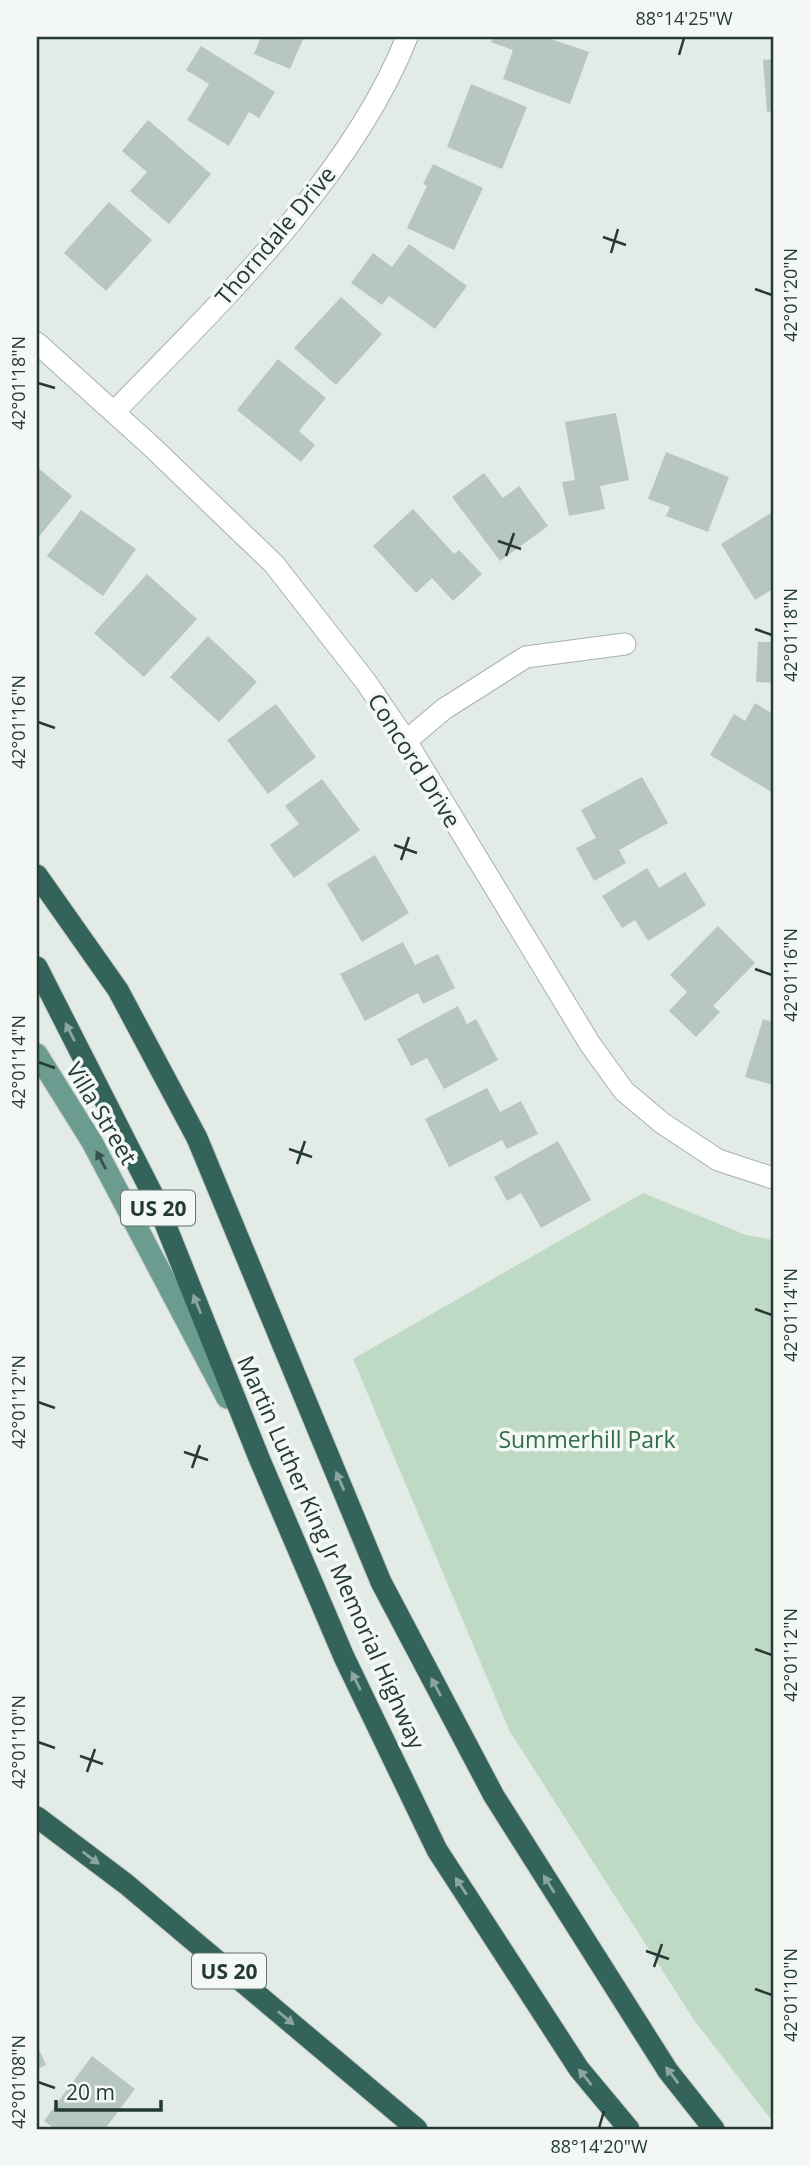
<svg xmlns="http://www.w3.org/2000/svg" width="810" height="2166" viewBox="0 0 810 2166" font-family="'Open Sans',sans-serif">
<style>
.green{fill:#bedac5}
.building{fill:#b8c6c0}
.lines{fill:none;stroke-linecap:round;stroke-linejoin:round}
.street-casing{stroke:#a6b2ae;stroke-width:23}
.primary-casing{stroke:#c2c8c6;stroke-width:23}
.highway-casing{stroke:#c2c8c6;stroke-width:23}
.street{stroke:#fff;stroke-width:21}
.primary{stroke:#6c9c8f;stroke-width:21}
.highway{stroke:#346359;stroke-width:21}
.oneway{fill:#8aa69f}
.oneway2{fill:#37524b}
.ticks{fill:none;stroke:#253a34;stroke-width:2.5}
.labels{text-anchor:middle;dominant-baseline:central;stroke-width:7;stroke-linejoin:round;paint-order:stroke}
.shield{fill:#f3f8f5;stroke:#63736e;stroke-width:2}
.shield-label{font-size:21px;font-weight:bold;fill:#253a34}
.street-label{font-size:23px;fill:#253a34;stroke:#f3f8f5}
.park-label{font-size:23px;fill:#336d48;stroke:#f3f8f5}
.neatline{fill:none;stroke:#253a34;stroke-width:2.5}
.ticks-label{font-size:18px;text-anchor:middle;fill:#253a34}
</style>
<rect width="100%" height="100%" fill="#e3ebe7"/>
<!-- green -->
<polygon class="green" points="643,1193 746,1235 773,1240 773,2122 694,2020 509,1730 353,1359"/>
<!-- building -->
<g class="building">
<polygon points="261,37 304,37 290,69 254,54"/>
<polygon points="493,37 545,37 589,52 570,104 503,79 513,50 491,42"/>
<polygon points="201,46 275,92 259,118 249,112 229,146 187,120 209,84 186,70"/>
<polygon points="773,59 773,111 767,112 763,60"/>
<polygon points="471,84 527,107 502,169 447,147"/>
<polygon points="148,120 211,174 169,224 130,191 147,172 122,151"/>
<polygon points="433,164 483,188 454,250 407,228 427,186 423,184"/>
<polygon points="109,202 152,240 106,291 64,253"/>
<polygon points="409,244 467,286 435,329 389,296 382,305 351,283 373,253 392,267"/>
<polygon points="341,297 382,334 336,385 294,348"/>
<polygon points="278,359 326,398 299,431 315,445 301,462 237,410"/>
<polygon points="616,413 629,480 600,486 605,509 569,516 562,482 575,480 565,422"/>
<polygon points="666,452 729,477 708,532 666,516 670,507 648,499"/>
<polygon points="37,467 72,496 37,539"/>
<polygon points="484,473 503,498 519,486 548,526 500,561 452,497"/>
<polygon points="413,509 454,554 459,550 482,574 453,601 432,578 416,593 373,546"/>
<polygon points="81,510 136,549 103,596 47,556"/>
<polygon points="771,513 773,589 755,600 721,544"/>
<polygon points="147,574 197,619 144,677 94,633"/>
<polygon points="208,636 257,682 219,722 170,677"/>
<polygon points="758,642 773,642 773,683 756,682"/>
<polygon points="755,703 773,714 773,793 710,755 734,714 745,721"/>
<polygon points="276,704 316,757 268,794 227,740"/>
<polygon points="642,777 668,823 619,850 626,863 594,881 576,848 596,838 581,810"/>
<polygon points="322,779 360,830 294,878 270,845 299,824 285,806"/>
<polygon points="375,855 409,913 362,942 327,884"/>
<polygon points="647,868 659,888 685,872 706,905 648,941 635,920 622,928 602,896"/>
<polygon points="718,926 755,963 713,1006 720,1012 696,1037 669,1011 687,992 670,975"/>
<polygon points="403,942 415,965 438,954 455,988 423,1004 418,993 365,1021 340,974"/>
<polygon points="458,1006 467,1024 476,1019 498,1060 444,1089 427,1058 411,1066 397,1039"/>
<polygon points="763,1019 773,1022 773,1085 745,1077"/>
<polygon points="487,1088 500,1112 521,1101 538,1134 507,1149 502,1140 449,1167 425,1119"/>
<polygon points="558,1141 591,1200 541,1228 521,1193 507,1201 494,1177"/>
<polygon points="37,2045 46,2065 37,2069"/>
<polygon points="92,2056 135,2089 105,2129 55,2129 44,2121"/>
</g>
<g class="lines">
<defs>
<g id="street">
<polyline points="37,343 150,445 274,564 366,682 406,741 590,1044 624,1091 662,1123 718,1160 773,1178"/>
<path d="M114 412C218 305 352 177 407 37"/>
<polyline points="406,741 444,709 526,657 625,644"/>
</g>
<polyline id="primary" points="37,1054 92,1142 227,1398"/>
<g id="highway">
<polyline points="37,875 118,990 197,1138 381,1582 494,1796 668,2071 714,2129"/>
<polyline points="37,967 156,1201 259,1458 344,1657 437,1850 579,2069 629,2129"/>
<polyline points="37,1817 126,1884 417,2129"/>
</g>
</defs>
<!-- street casing -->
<use href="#street" class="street-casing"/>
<!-- primary casing -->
<use href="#primary" class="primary-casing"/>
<!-- highway casing -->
<use href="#highway" class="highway-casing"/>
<!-- street -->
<use href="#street" class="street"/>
<!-- primary -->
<use href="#primary" class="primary"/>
<!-- highway -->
<use href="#highway" class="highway"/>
</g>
<!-- one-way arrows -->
<defs><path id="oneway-solid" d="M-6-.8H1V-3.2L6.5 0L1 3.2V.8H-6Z" transform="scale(1.75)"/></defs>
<g class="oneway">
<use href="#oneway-solid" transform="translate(70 1032) rotate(-117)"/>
<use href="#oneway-solid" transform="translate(197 1304) rotate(-112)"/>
<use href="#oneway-solid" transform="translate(340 1481) rotate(-113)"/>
<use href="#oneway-solid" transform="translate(356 1681) rotate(-116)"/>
<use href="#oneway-solid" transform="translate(436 1687) rotate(-118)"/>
<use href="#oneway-solid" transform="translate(91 1858) rotate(37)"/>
<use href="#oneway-solid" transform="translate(549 1884) rotate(-122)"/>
<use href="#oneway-solid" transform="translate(461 1886) rotate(-123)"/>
<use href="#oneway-solid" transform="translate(286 2018) rotate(40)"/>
<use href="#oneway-solid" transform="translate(672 2075) rotate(-127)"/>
<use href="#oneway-solid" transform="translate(585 2077) rotate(-129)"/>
</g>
<use class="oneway2" href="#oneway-solid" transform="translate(101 1160) rotate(-118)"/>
<!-- ticks -->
<path class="ticks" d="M679 55 684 38M603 237 626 245M611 253 618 229M755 289 772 295M38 383 55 388M498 541 521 549M506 556 514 533M755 629 772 635M38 722 55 728M394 845 417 853M401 860 409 837M755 969 772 975M38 1062 55 1068M289 1149 312 1157M297 1164 305 1141M755 1309 772 1315M38 1402 55 1408M184 1452 208 1460M192 1468 200 1445M755 1649 772 1655M38 1742 55 1748M80 1756 103 1764M87 1772 95 1749M646 1951 669 1959M654 1967 662 1944M755 1989 772 1995M38 2082 55 2088M599 2128 604 2111"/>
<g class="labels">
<!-- shield labels -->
<g class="shield">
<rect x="121" y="1190.5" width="74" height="35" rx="5"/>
<rect x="192" y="1953.5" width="74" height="35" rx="5"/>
</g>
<g class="shield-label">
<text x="158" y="1208">US 20</text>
<text x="229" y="1971">US 20</text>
</g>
<!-- street labels -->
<g class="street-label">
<text transform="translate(275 235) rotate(-50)">Thorndale Drive</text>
<text transform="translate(415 760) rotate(58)">Concord Drive</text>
<text transform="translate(102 1113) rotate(59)">Villa Street</text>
<text transform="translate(332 1552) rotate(66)">Martin Luther King Jr Memorial Highway</text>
</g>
<!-- park labels -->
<g class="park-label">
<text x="587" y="1439">Summerhill Park</text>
</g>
</g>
<!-- border -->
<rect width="810" height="2166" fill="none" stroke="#f3f8f5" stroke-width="77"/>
<!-- scale -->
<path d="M56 2100v10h105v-10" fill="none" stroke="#253a34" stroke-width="3.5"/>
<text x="66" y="2100" font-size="21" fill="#253a34" stroke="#f3f8f5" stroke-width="5" paint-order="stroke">20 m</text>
<rect x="38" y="38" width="734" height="2090" class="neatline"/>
<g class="ticks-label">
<text x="684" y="25">88°14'25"W</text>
<text transform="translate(791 295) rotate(-90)" y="6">42°01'20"N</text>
<text transform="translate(19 383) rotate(-90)" y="6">42°01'18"N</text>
<text transform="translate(791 635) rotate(-90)" y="6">42°01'18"N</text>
<text transform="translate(19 722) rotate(-90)" y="6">42°01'16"N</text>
<text transform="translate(791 975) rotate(-90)" y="6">42°01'16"N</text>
<text transform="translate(19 1062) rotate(-90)" y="6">42°01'14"N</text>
<text transform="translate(791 1315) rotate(-90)" y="6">42°01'14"N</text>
<text transform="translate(19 1402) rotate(-90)" y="6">42°01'12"N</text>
<text transform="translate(791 1655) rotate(-90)" y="6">42°01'12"N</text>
<text transform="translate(19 1742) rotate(-90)" y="6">42°01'10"N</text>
<text transform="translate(791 1995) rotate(-90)" y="6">42°01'10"N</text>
<text transform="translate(19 2082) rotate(-90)" y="6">42°01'08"N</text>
<text x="599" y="2153">88°14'20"W</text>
</g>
</svg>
